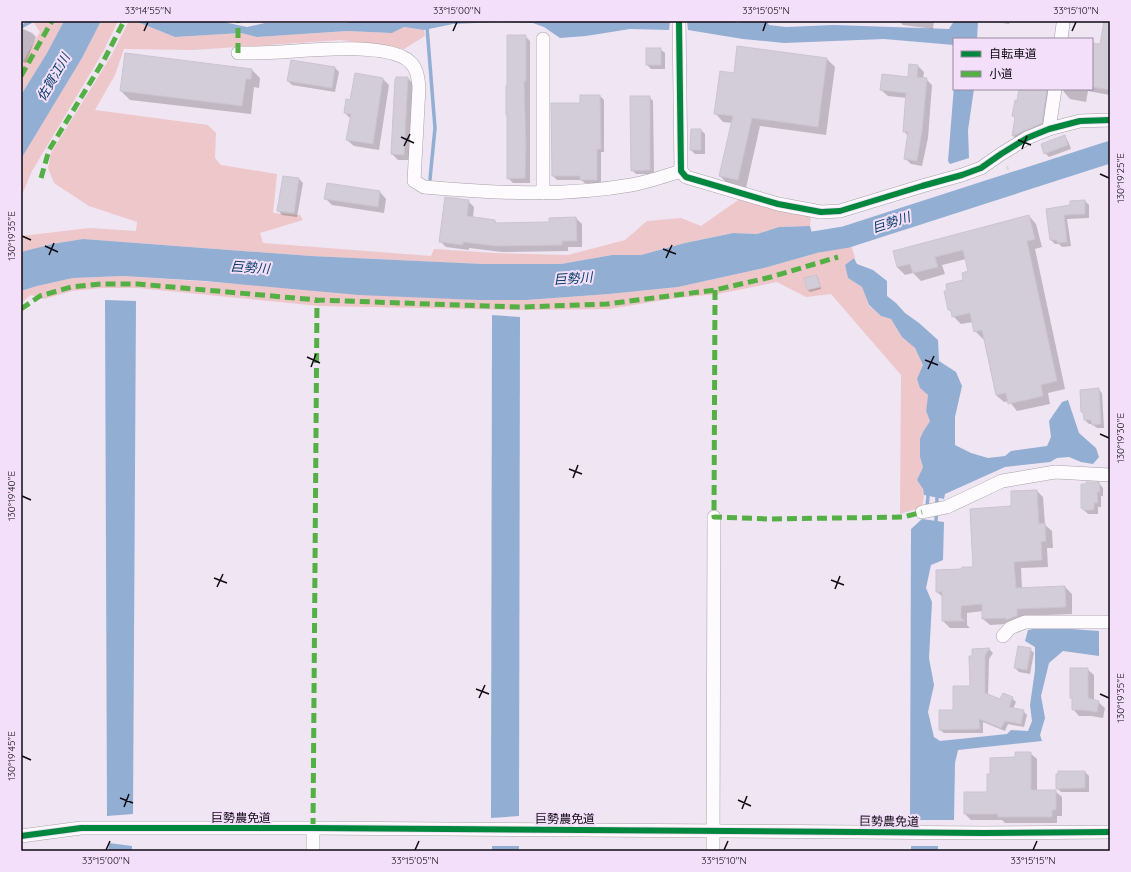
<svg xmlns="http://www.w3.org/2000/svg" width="1131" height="872" viewBox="0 0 1131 872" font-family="Quicksand,'Noto Sans JP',sans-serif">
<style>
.green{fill:#edc7c9}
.water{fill:#92aed3}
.shadow{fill:#0003}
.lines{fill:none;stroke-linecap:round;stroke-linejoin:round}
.stream{stroke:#92aed3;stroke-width:3.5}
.river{stroke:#92aed3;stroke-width:22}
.building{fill:#d2cdd9;stroke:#cac5d0}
.minor-casing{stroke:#a8a0aa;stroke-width:14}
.path{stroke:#dcd9dd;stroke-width:2;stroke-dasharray:4 2;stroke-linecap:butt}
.minor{stroke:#fdfbfd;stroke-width:13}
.quiet{stroke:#54b044;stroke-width:5;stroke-dasharray:10 5;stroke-linecap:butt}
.cycleway-casing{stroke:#f3dff9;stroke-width:8}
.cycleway{stroke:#00873e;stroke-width:6}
.ticks{fill:none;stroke:#100a12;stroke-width:1.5}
.labels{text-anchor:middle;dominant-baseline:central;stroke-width:4;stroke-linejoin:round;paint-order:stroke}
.street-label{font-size:12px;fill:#100a12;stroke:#f3dff9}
.water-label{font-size:13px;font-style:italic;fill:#063d68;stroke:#f3dff9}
.neatline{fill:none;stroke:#100a12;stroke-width:1.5}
.ticks-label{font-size:10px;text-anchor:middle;fill:#100a12}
</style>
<rect width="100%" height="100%" fill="#f0e5f3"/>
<!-- green -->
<g class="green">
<polygon points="33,21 64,21 47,53 21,95 21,65 40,32"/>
<polygon points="101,21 118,21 103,52 32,171 21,197 21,159 82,58"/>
<polygon points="129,21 135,21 175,37 241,33 257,37 347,31 392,33 404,27 424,30 425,36 404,49 341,40 193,50 124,49 115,75 95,110 208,125 216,133 215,158 221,165 277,174 273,213 300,215 303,220 260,233 263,243 431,256 434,249 494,253 568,255 625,240 647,221 681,218 701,226 741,198 811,215 810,226 779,227 757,234 732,233 685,243 641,255 612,255 561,264 483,264 311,256 83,239 52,244 21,252 21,236 90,228 136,231 137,222 89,206 54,183 48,168 51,153 111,56"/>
<path d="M851 246 855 257 845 265 848 278 862 287 869 306 881 316 891 319 902 337 915 348 923 365 920 388 928 395 926 411 930 421 923 432 920 457 923 467 917 480C925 491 925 494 922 507L900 514 901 375 831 294 806 297 777 282 718 294 677 298 609 309 524 310 319 306 138 288H102L72 291 44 299 31 295 21 303V291L37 286 73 278 123 276 479 300H526L609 294 678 287 764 268 817 253Z"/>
</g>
<!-- water -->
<g class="water">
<polygon points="64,21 101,21 82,58 21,159 21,95 47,53"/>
<polygon points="135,21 156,22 219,21 247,27 265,23 348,23 351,21 670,21 669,30 630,29 586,36 560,38 544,27 533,23 497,22 453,24 424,30 404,27 392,33 347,31 257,37 241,33 175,37"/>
<polygon points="687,21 730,21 738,23 743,21 767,21 769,25 786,27 834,25 949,29 954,21 978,21 977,39 954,39 954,45 884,39 784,43 743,39 688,30"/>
<polygon points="954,86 954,89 974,89 968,130 969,158 950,164 948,161"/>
<polygon points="810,226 817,253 764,268 678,287 609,294 526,300 479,300 359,295 205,281 123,276 73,278 37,286 21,291 21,252 52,244 83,239 311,256 483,264 561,264 612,255 641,255 685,243 733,233 757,234 779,227"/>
<polygon points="854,258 857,264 873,270 887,281 887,296 896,303 905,313 919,323 938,340 939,361 956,372 962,386 955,417 955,445 971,453 988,458 1005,456 1011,451 1047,446 1051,437 1049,421 1062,402 1068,400 1079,433 1096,448 1099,457 1093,464 1081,462 1069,457 1057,458 1050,462 1005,467 945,494 944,499 924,495 923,489 917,480 923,467 920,457 920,439 923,432 930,421 926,411 928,395 920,388 917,379 923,365 915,348 902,337 891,319 881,316 869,305 862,287 848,278 845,265"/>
<polygon points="105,300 136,301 133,814 107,816"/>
<polygon points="492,315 520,317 519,816 491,818"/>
<polygon points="922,519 944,522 943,560 931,565 926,588 932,602 929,658 934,685 928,712 934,737 940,741 1007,734 1011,730 1028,731 1032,721 1030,705 1035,670 1035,647 1025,641 1028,630 1044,627 1099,631 1099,656 1063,651 1049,663 1041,696 1045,718 1040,735 1042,741 958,750 955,763 954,820 910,820 911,529"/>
<polygon points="109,843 132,846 132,851 108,851"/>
<rect x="492" y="846" width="27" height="5"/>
<rect x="911" y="846" width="27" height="5"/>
</g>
<!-- shadow -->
<g class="shadow">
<polygon points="21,21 24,21 21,28"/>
<polygon points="800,21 831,21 831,22"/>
<polygon points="899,21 934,21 933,29 903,25"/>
<polygon points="990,21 1010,21 1009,24"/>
<polygon points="1105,21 1110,21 1110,95 1088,91 1086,102 1070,99 1064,92 1063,89 1092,89 1092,44 1101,45"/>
<polygon points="21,28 32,33 36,37 26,63 23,62 21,65"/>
<polygon points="525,36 530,41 530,183 513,183 508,178"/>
<polygon points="738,47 827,59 835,67 826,135 760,126 746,188 728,184 720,176 732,123 723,122 715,113 735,74"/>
<polygon points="647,49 660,49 665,53 665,69 651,69 647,65"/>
<polygon points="918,66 924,72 923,79 926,79 932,85 928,138 922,166 911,164 905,158 908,136 904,131 907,98 888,96 881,90 909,78"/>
<polygon points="334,67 339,72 335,92 292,85 288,81"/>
<polygon points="252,70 260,78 259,88 254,87 251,114 130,100 121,91"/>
<polygon points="408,78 413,84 410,160 398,160 392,154"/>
<polygon points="383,79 389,85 379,150 354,146 347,140 351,119 345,113 351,101"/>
<polygon points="1020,89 1058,89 1048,130 1020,142 1013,136 1015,118 1013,116 1018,102"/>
<polygon points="600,96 604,100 604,152 601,152 601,183 585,183 581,180 557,180 553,176 552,104 581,104"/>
<polygon points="649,97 653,101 654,174 636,174 632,170"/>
<polygon points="692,130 701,130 705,134 705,154 695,154 691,150"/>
<polygon points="1064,137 1068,141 1071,149 1049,157 1045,153"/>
<polygon points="283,177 299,179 303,183 297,217 282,215 278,210"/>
<polygon points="380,192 386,199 384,213 332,205 325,198"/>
<polygon points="468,201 474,207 473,218 495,221 497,224 550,223 576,218 582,224 582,247 568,247 568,251 502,252 469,248 469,250 446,247 440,241"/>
<polygon points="1085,201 1089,205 1089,218 1067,219 1071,246 1062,247 1059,244 1055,244 1051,240 1047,209 1071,206"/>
<polygon points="1029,216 1036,224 1042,247 1035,249 1065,389 1048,393 1050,404 1017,411 1009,401 1004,402 996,395 984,339 983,339 975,331 973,322 961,324 953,316 953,313 949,310 969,272 966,259 942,265 945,274 921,281 913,273 905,275 897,267"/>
<polygon points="816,276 818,278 821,289 810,292 808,290 805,279"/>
<polygon points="1098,389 1102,393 1104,428 1097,428 1092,424 1089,424 1085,420 1084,414 1082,412"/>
<polygon points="1099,483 1103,488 1103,496 1101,496 1101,507 1098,507 1098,514 1088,514 1082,508"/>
<polygon points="1037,491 1043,497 1045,525 1052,531 1053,548 1047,548 1048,567 1021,568 1022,589 1065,587 1072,594 1072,614 1023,616 1024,623 990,625 983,619 983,611 967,613 967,625 970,628 950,628 943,621 943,597 937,592 963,570 974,568 1013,507"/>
<polygon points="973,649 989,649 993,653 989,659 988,695 1000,701 1012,698 1016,702 1013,709 1023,711 1027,715 1024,727 1008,724 1005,731 983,722 983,733 944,733 940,730 971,687"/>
<polygon points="1030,649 1034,653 1030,674 1019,672 1015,668"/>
<polygon points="1087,669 1094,675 1094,701 1098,702 1105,708 1103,718 1091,716 1079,716 1073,709 1073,699 1071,697"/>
<polygon points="1030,753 1037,759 1037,791 1055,791 1062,797 1062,816 1057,816 1057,823 1005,823 1002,820 971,820 965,814 988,793 991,775 1016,758"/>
<polygon points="1085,772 1089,776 1089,792 1061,792 1057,788"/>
</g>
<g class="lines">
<!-- stream -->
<g class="stream">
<polyline points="21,27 32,21"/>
<polyline points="427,27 435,128 430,179"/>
<polyline points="927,507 928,496"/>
<polyline points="936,521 937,498"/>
</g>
<!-- river -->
<polyline class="river" points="785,247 846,237 1110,152"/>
</g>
<!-- building -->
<g class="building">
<polygon points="1104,21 1110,21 1110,90 1092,87 1092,43 1100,44"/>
<polygon points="507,35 526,35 526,81 524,81 526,147 525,178 507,179 507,115 506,115 506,86 507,86"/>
<polygon points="737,46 827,58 818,127 752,118 738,180 719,176 733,116 714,114 720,71 734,73"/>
<rect x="646" y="48" width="15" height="17"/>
<polygon points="125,53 252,69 251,79 246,79 242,106 120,91"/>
<polygon points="291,60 335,67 332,88 287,81"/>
<polygon points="909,64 918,65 917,77 927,78 922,131 917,161 904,159 908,132 903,132 906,93 880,90 882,74 908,77"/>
<polygon points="355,73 383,78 373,144 346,140 351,114 344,113 346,99 350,100"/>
<polygon points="396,77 408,77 404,155 391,154 395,79 396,80"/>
<polygon points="1019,89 1047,89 1042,123 1012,136 1015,117 1012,116 1015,100 1017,101"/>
<polygon points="580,95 600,95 601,149 597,149 597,180 580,180 580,176 552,176 551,103 580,103"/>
<polygon points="630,96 650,96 650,170 631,171"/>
<polygon points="691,129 701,129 701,150 690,150"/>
<polygon points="1065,135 1068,145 1044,154 1041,144"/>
<polygon points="283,176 299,178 294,213 277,211"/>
<polygon points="327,183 380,191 378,207 324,199"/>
<polygon points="445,197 469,200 467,216 495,220 495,223 549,222 549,218 576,217 577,241 562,241 562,245 495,246 463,242 463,245 439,242"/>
<polygon points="1085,200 1085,214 1064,215 1067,242 1057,243 1057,240 1050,240 1046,209 1070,205 1070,201"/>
<polygon points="1029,215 1035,239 1027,241 1057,381 1041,385 1043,396 1008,404 1006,393 996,395 982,330 974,332 970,313 952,317 951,310 948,310 944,291 947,291 946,284 963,280 962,273 968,271 963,250 935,257 938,267 913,273 910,264 897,267 893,251"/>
<polygon points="817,275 820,287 807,290 804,278"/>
<polygon points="1099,388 1101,424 1092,425 1091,420 1084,420 1083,412 1081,412 1080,390"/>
<polygon points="1086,482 1099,482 1100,492 1097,492 1098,503 1094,503 1094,510 1083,510 1083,508 1081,508 1081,484 1086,484"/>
<polygon points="1037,490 1039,524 1045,523 1046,541 1041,542 1042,560 1014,562 1016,588 1065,586 1066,607 1017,609 1017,616 1006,620 1006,618 982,619 982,604 961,606 961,618 965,621 942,621 942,592 936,592 936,570 962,569 962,567 973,567 970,509 1011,506 1011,491"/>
<polygon points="1018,646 1031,648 1027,670 1014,668"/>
<polygon points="990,648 985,655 985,693 1000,699 1003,693 1013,697 1009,707 1024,710 1021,724 1005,721 1001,728 979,719 980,729 939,730 939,710 953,710 953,686 970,686 969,656 972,656 972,649"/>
<polygon points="1070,668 1088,668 1088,698 1099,701 1097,712 1084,710 1072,710 1072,698 1070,698"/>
<polygon points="1015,752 1031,752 1031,790 1056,790 1056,810 1052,810 1052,817 998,817 998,814 964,814 964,792 987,792 987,774 990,774 990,758 1015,757"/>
<polygon points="1058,771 1085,771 1085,788 1056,789 1056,774 1058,774"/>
</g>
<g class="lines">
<defs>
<g id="minor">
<polyline points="679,21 681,171 686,177 778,204 821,212 840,211 922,186 962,175 981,168 1001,154 1027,138 1049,129 1080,121 1110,120"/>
<polyline points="1061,39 1063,24"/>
<path d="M238 53C252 53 266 53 281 52 309 50 389 42 410 62 417 68 418 78 419 87L414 181 424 187C493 193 562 197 631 185 648 182 665 176 681 171"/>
<polyline points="1049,129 1055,89"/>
<polyline points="543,193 543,39"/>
<polyline points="922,512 947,507 1002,481 1055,472 1110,475"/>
<polyline points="1003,636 1010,628 1025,622 1110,622"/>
<polyline points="21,836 81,828 313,828 983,833 1110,832"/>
<polyline points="313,851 313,828"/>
<polyline points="713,851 714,517"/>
</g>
</defs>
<!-- minor casing -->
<use href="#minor" class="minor-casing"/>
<!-- path -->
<polyline class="path" points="1007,166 1009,172"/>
<!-- minor -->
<use href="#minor" class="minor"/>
<!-- quiet -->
<g class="quiet">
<polyline points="238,53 238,21"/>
<polyline points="21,76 52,21"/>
<polyline points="41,178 49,150 104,60 124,21"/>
<polyline points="715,290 714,517 770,519 904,517 922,512"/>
<polyline points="21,309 40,296 71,287 101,284 138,284 317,300 487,306 523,307 607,304 715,290 771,277 838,257"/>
<polyline points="313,828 317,300"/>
</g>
<defs>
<g id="cycleway">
<polyline points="679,21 681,171 686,177 778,204 821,212 840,211 922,186 962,175 981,168 1001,154 1027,138 1049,129 1080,121 1110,120"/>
<polyline points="21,836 81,828 313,828 983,833 1110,832"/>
</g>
</defs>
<!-- cycleway casing -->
<use href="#cycleway" class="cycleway-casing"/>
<!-- cycleway -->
<use href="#cycleway" class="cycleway"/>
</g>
<!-- ticks -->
<path class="ticks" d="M144 31 148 22M453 31 457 22M763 31 766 22M1072 31 1076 22M401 137 414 143M1018 140 1031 145M404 146 410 134M1022 149 1027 136M1100 174 1109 178M22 236 31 240M45 246 58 252M663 249 676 254M49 255 54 243M666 258 672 245M307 357 320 363M925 360 938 365M311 367 316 354M928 369 934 356M1100 434 1109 438M569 469 582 474M573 478 578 465M22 496 31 500M214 578 227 583M831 580 844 585M217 587 223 574M835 589 840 576M476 689 489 694M1100 694 1109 698M479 698 485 685M22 756 31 760M120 798 133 803M738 800 751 806M124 807 129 794M742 809 747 796M106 850 110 841M415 850 419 841M724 850 728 841M1033 850 1037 841"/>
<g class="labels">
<!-- street labels -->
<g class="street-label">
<text x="241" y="817">巨勢農免道</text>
<text x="565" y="818">巨勢農免道</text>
<text transform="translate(889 821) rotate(1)">巨勢農免道</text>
</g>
<!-- water labels -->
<g class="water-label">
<text transform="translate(53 77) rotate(-60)">佐賀江川</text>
<text transform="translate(891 222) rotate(-18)">巨勢川</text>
<text transform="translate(250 267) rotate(4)">巨勢川</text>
<text transform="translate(573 278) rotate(-4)">巨勢川</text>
</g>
</g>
<!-- border -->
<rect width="1131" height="872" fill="none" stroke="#f3dff9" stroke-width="44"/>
<!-- legend -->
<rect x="953" y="38" width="140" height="52" fill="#f3dff9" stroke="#988a9d"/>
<rect x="961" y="51" width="20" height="6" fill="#00873e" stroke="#988a9d"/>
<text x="989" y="58" font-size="12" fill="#100a12">自転車道</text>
<rect x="961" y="71" width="20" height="6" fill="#54b044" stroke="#988a9d"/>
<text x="989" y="78" font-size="12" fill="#100a12">小道</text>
<rect x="22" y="22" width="1087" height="828" class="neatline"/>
<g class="ticks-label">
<text x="148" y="14">33°14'55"N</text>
<text x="457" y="14">33°15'00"N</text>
<text x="766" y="14">33°15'05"N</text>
<text x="1076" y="14">33°15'10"N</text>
<text transform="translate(1120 178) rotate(-90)" y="4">130°19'25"E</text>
<text transform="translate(11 236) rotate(-90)" y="4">130°19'35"E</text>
<text transform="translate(1120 438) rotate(-90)" y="4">130°19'30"E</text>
<text transform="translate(11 496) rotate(-90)" y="4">130°19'40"E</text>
<text transform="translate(1120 698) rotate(-90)" y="4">130°19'35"E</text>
<text transform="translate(11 756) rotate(-90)" y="4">130°19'45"E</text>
<text x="106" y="864">33°15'00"N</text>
<text x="415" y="864">33°15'05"N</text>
<text x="724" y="864">33°15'10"N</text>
<text x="1033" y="864">33°15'15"N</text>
</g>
</svg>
